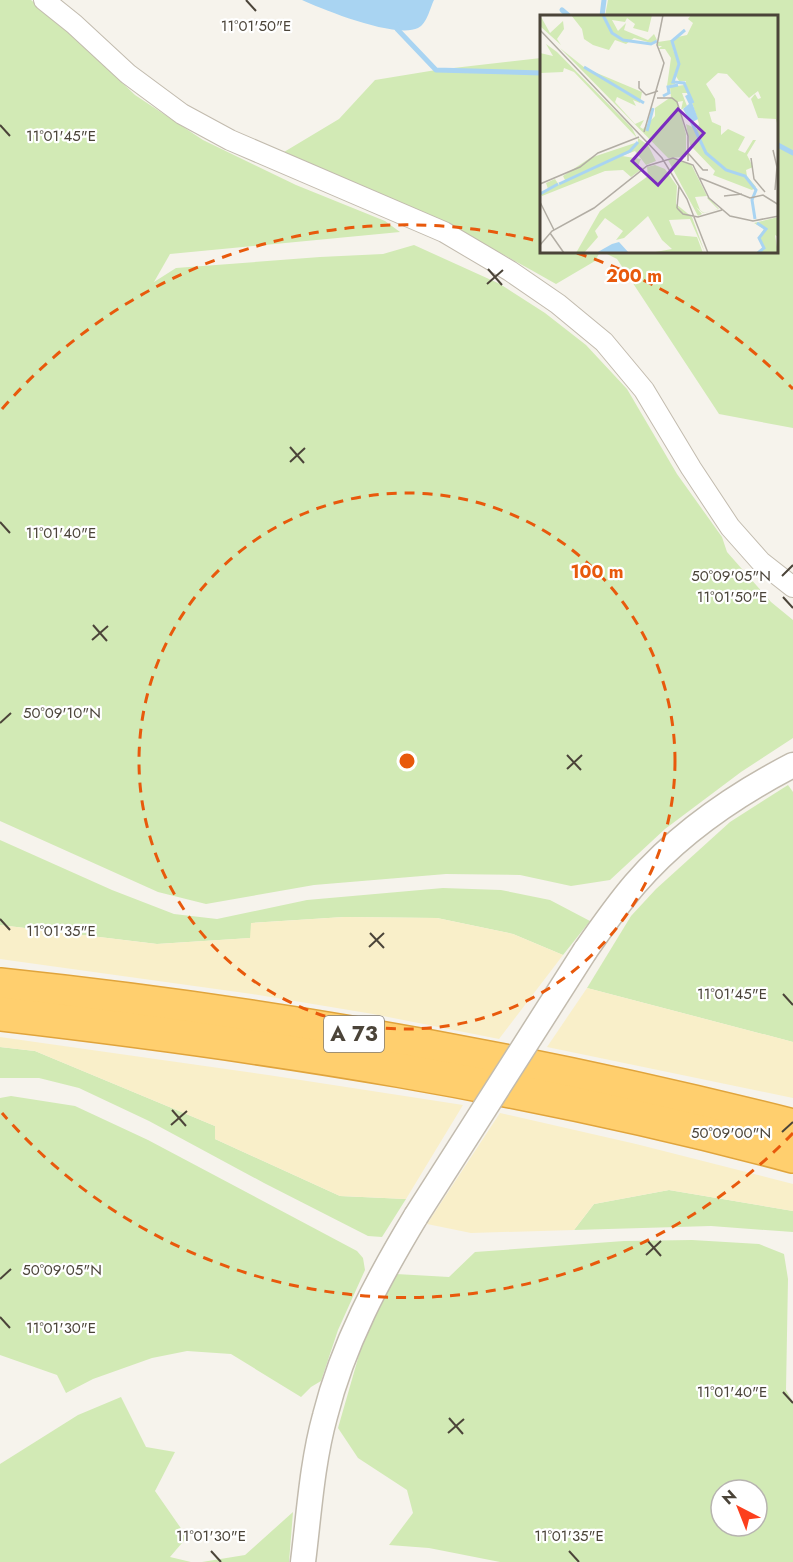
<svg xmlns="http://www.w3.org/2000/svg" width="793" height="1562" viewBox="0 0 793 1562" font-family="Jost,sans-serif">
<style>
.green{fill:#d2eab5;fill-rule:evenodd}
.sand{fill:#f9efc9}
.water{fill:#a9d4f2}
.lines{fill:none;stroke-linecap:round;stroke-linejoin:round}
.stream{stroke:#a9d4f2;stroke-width:5}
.minor-casing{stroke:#c2bbae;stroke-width:22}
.tertiary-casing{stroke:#c2bbae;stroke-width:27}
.motorway-casing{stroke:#e0a43c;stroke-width:36}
.minor{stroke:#fff;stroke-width:20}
.tertiary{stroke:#fff;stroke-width:24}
.motorway{stroke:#ffcf6e;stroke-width:33}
.tertiary-bridge-casing{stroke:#c2bbae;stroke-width:27;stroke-linecap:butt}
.tertiary-bridge{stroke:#fff;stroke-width:24}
.ticks{fill:none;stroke:#4b4439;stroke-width:2}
.ring{fill:none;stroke:#e8590c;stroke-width:3;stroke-dasharray:10 8}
.labels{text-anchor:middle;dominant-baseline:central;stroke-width:4.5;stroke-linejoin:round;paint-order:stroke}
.shield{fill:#fff;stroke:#817c74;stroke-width:1.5}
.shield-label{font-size:21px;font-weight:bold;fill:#4b4439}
.inset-river{fill:none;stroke:#a9d4f2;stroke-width:3}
.inset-road{fill:none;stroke:#b2ada4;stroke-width:1.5}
.view{fill:#7b2cbf;fill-opacity:0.15;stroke:#7b2cbf;stroke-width:3}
.inset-edge{fill:none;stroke:#4b4439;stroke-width:3}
.ticks-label{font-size:15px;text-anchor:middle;fill:#4b4439;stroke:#fff;stroke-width:4.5;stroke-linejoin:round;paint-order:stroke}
.centre{fill:#e8590c;stroke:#fff;stroke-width:3}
.ring-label{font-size:18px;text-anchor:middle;font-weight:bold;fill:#e8590c;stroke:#fff;stroke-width:4.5;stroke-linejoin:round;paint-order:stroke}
</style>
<rect width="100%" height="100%" fill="#f6f3ec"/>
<!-- green -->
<g class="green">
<polygon points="0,0 31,0 68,31 135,95 203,140 296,185 385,221 400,232 170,254 154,282 176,268 320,257 383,254 414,245 500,284 545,313 586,345 627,389 677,474 722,537 727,552 771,602 793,620 793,738 741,772 665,829 610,880 571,886 520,875 446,874 314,885 206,904 158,892 0,821"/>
<polygon points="608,0 793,0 793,428 719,414 617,259 603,252 776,252 776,16 605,16"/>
<path d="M541 58V252H600L595 261 556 284C469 233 377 193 284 152L339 119 375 80 436 70Z"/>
<polygon points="788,785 793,792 793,1042 587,988 631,916 656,889 730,822"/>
<polygon points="0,840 112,890 174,914 217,919 307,900 443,888 501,890 550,900 590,921 563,955 513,934 437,918 344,917 252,923 251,938 157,944 0,925"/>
<polygon points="0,1047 35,1051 215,1126 215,1139 340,1196 406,1199 382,1237 368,1236 264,1183 149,1121 79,1088 39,1078 0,1078"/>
<polygon points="11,1096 75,1106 148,1140 357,1251 363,1258 365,1270 338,1330 321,1381 311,1387 301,1397 231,1354 187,1351 152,1358 93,1379 66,1393 57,1375 0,1355 0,1098"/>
<polygon points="669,1190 793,1211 793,1232 711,1226 574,1230 594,1204"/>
<path d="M692 1240 759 1244 784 1254 788 1279 786 1390 793 1402V1562H500L429 1548 389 1545 413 1513 407 1490 358 1458 338 1428 363 1341 396 1274 449 1277 475 1252 624 1241ZM721 1490H757V1526H721Z"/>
<polygon points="121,1397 146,1447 175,1452 155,1491 187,1537 170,1557 191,1562 0,1562 0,1464 78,1415"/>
<polygon points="293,1512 289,1562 202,1562 245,1555"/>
</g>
<!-- sand -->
<g class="sand">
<polygon points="344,917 437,918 513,934 563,955 499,1039 373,1014 252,994 0,959 0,925 157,944 250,938 251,923"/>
<polygon points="587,988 793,1042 793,1098 547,1047"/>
<polygon points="0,1037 268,1075 463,1105 406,1199 340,1196 215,1139 215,1126 35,1051 0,1047"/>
<polygon points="500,1113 636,1144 793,1184 793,1211 669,1190 594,1204 574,1230 471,1233 427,1224"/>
</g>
<!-- water -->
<path class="water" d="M302 0H434C430 8 427 24 418 28 396 39 324 10 302 0Z"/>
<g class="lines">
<!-- stream -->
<g class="stream">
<polyline points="562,10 569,16"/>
<polyline points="602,16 604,0"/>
<polyline points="396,25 397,29 436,70 541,73"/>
<polyline points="776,144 793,153"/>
</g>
<defs>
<polyline id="minor" points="44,0 74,24 128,74 182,114 230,140 444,232 510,271 558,304 604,342 644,390 691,468 730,527 761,562 793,587"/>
<g id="tertiary">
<path d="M585 951C601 928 617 905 635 884 679 833 735 795 793 765"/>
<path d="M303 1562C309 1514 312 1463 325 1416 343 1344 378 1279 416 1216"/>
</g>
<g id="motorway">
<path d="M0 985C267 1013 532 1060 793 1126"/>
<path d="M0 1014C268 1045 532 1086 793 1156"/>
</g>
</defs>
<!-- minor casing -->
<use href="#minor" class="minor-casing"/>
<!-- tertiary casing -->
<use href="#tertiary" class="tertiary-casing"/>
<!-- motorway casing -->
<use href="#motorway" class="motorway-casing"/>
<!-- minor -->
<use href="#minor" class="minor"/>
<!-- tertiary -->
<use href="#tertiary" class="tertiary"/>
<!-- motorway -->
<use href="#motorway" class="motorway"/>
<defs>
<polyline id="tertiary-bridge" points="416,1216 585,951"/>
</defs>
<!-- tertiary-bridge casing -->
<use href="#tertiary-bridge" class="tertiary-bridge-casing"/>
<!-- tertiary-bridge -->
<use href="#tertiary-bridge" class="tertiary-bridge"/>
</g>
<!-- ticks -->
<path class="ticks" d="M246 0 256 11M0 125 10 136M488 269 502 285M487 284 503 270M290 447 304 463M290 462 305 448M0 522 10 533M782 576 793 565M783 597 793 608M93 625 107 641M92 640 108 626M0 723 11 713M567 755 581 770M567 769 582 755M0 919 10 930M370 933 384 948M369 947 384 933M783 994 793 1005M172 1110 186 1126M171 1125 187 1111M782 1132 793 1122M647 1240 661 1256M646 1255 661 1241M0 1279 11 1269M0 1317 10 1328M783 1392 793 1403M449 1418 463 1434M448 1433 464 1419M211 1551 221 1562M569 1551 579 1562"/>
<!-- distance rings -->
<g class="ring">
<circle cx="407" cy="761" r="268"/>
<path d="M793 1133A536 536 0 0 1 2 1113M2 409A536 536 0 0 1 537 241M577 253A536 536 0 0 1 793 389"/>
</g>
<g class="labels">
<!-- shield labels -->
<rect class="shield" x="324" y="1016" width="60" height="36" rx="4.5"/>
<g class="shield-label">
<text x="354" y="1034">A 73</text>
</g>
</g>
<!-- overview -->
<g transform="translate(540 15)">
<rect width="238" height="238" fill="#f6f3ec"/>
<path d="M0 0 10 18 23 6 24 14 17 24 21 30 1 12ZM31 0H112L108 17 93 13 95 9 87 3 85 7 72 5 78 16 86 8 84 15 108 25 114 19 117 25 111 28 94 23 86 29 75 25 69 35 53 30 44 24 42 14ZM151 0H238V112L236 104 218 103 211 84 215 79 218 84 221 83 218 76 209 83 187 59 178 58 166 69 175 84 176 96 169 97 172 107 181 111V120L188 114 205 122 198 135 205 138 213 125H216L207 140 213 152 206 155 207 161 216 172 212 175 173 160 175 156 150 130 146 109 157 114 159 109 149 78H142L147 91 141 95 143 86 137 87 146 119V142L128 143 20 33 45 53 102 77 100 88 93 85 96 91 77 82 75 87 95 109 104 105 100 112 103 114 115 101V93L131 82 130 72 144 70 146 66H139L134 58 135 69 127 71 131 43 125 34H118L122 31H117L118 27 131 25 134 37 133 23 147 20 153 8 148 4ZM6 29 17 37 92 113 97 123 34 57 24 53 23 57 0 58V38L13 41ZM98 123 108 130 116 146 106 150 95 136 82 141 101 144 98 151 103 153 91 162 83 155 65 156 2 181 0 178 8 174 6 168 15 164 19 170 25 165 23 161 50 143 98 127ZM133 143 151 149 167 181 155 182 160 195 164 198 178 194 167 183 168 182 179 194 163 198 156 192 162 199 158 201 128 145ZM115 150 125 154 137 171 136 189 152 202 165 238 150 204 129 205 135 220 157 222 163 238H110L132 234 122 225 108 201 84 223 76 225 83 216 65 203 55 216 58 222 44 238H36L60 196 108 161 107 152ZM238 202V222L235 220 238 238H216L223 232 218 223 224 214 214 208Z" fill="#d2eab5"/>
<path d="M149 79 158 104 151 108 143 94 149 89 145 81ZM79 227 89 238H56L72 229Z" fill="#a9d4f2"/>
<path class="inset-river" d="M63 0 72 18 83 25 111 29 117 26M145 15 132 26 139 49 133 67 144 68 153 88M44 52 104 88M123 81 129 78 128 72 138 70M151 106 166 138 186 155 205 161 216 175 212 185 215 204M107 116 113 93M19 169 90 136 98 127M0 179 18 169M217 208 226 214 219 223 224 233 218 238"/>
<path class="inset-road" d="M0 15 122 143 147 184 168 238M99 66V73L106 80 118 76M117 83H132L137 87 148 121V146M104 117 124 48 117 30 123 0M233 135 237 152 235 175M147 137 163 155H168M211 143 214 164 225 177M160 163 210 183 223 180 239 190M0 169 40 152 58 138 99 122M184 181 202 179M0 187 14 215M137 193 143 199 158 202 182 195M137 193 139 171M10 218 24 238M0 230 12 216 54 193 107 151 133 143 153 150 169 183 190 201 213 206 239 201"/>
<path class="view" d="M138 94 164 118 118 170 92 146Z"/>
<rect width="238" height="238" class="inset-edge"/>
</g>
<g class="ticks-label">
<text x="256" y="31">11°01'50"E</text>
<text x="61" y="141">11°01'45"E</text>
<text x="61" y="538">11°01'40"E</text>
<text x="731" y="581">50°09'05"N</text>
<text x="732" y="602">11°01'50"E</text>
<text x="62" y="718">50°09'10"N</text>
<text x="61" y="936">11°01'35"E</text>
<text x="732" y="999">11°01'45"E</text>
<text x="731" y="1138">50°09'00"N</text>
<text x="62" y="1275">50°09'05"N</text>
<text x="61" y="1333">11°01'30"E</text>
<text x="732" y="1397">11°01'40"E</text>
<text x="211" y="1541">11°01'30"E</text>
<text x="569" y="1541">11°01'35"E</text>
</g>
<circle cx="407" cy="761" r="9" class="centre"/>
<g class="ring-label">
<text x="634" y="282">200 m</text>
<text x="597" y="578">100 m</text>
</g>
<!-- north arrow -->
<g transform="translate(739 1508) rotate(318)"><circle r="28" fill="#ffffff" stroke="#b7b4b0" stroke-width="1.5"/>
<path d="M0-4.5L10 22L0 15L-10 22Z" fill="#fc3f1d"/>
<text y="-9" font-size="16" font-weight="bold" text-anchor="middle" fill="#4b4439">N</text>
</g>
</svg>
